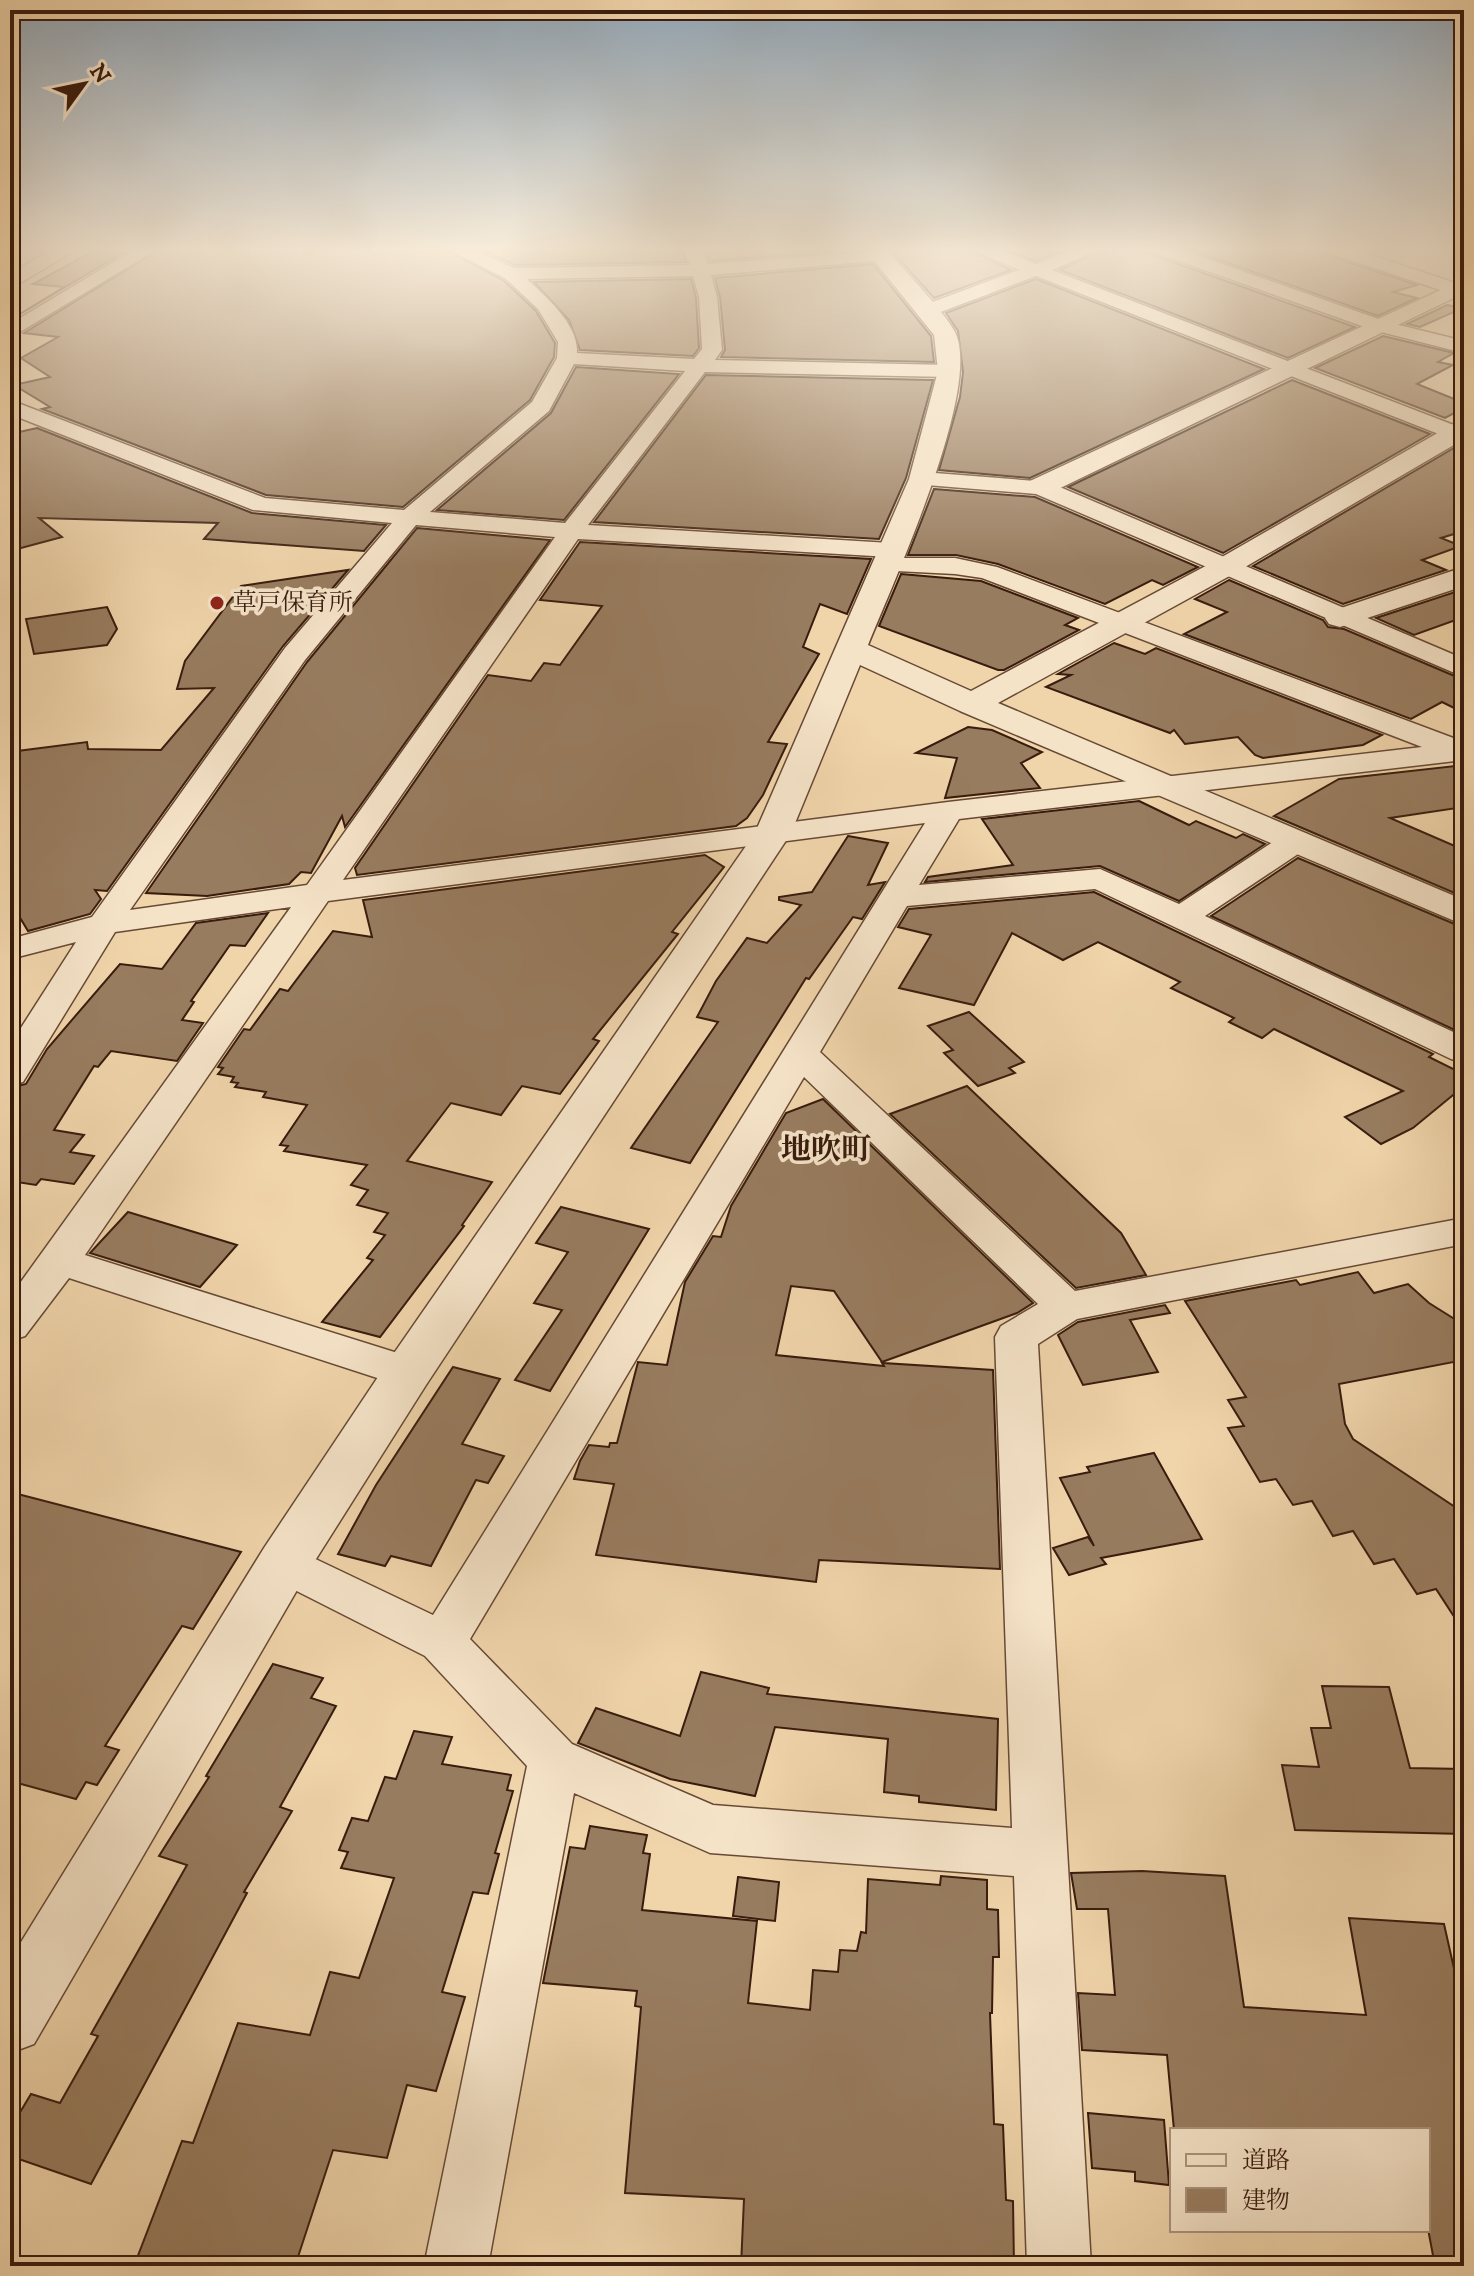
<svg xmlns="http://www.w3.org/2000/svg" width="1474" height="2276" viewBox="0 0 1474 2276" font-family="'IM FELL DW Pica','Noto Serif JP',serif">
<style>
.building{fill:#987c5f;stroke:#391c0e;stroke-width:2}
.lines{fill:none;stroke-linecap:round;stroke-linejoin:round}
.minor-casing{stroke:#674a35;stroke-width:3}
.tertiary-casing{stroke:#674a35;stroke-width:3}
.minor{fill:#f5e3c8;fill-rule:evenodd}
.tertiary{fill:#f5e3c8;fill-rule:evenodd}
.poi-dot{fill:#8f2418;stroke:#f5e3c8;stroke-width:3}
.labels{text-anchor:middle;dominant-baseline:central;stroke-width:7;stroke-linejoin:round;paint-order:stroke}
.far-poi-label{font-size:24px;fill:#391c0e;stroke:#f5e3c8;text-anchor:start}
.neighbourhood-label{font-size:30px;font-weight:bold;fill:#391c0e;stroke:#f5e3c8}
</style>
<rect width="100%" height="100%" fill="#f0d4aa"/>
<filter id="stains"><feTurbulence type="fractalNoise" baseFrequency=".0025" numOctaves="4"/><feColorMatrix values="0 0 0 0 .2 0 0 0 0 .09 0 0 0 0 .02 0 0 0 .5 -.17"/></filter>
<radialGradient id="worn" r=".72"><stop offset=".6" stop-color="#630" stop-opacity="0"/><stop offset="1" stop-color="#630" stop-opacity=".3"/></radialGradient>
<!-- building -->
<g class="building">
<polygon points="99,248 131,248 10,320 64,287 33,284"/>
<polygon points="162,248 442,248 503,280 536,311 555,343 554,357 530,400 403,507 266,495 42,409 50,407 14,385 50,377 21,358 58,337 24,333"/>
<polygon points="477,248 680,248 686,262 515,265"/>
<polygon points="704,248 861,248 862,249 710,261"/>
<polygon points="889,248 966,248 1011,270 934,298"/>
<polygon points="1003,248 1069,248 1036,261"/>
<polygon points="1106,248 1148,248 1153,255 1355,327 1288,358 1060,270"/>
<polygon points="1186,248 1321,248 1326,255 1417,285 1393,292 1417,298 1378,316"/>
<polygon points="873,264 931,336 934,362 721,357 725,350 720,297 715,278"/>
<polygon points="691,279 696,298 699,348 693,356 580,350 569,320 534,282"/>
<polygon points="1036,279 1264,369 1030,478 939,470 960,397 963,372 958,331 946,313"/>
<polygon points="1447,305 1463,308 1420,327 1407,324"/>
<polygon points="1383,336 1454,353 1438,362 1453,365 1417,384 1464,403 1464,408 1445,418 1315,368"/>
<polygon points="576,367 679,374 564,520 437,510 551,413"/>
<polygon points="706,375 933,380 906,478 879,539 594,522"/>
<polygon points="1292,380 1430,434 1223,553 1068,487"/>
<polygon points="37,428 252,513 386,525 364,551 204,539 218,523 39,518 62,537 10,551 10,434"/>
<polygon points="1459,445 1464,447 1464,531 1441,538 1461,546 1422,560 1446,570 1343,604 1253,566"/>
<polygon points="934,489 1035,497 1198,567 1163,585 1152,580 1105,604 998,564 956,555 908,555"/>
<polygon points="417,528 550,540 345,827 342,816 311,873 301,872 289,884 207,896 146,893 307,662"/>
<polygon points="580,542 871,559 847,614 820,604 803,647 819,654 768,742 787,744 763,795 747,818 736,826 357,875 355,868 488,675 531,681 544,663 560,665 602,606 540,600"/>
<polygon points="348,570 283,646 107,891 95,890 101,899 90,914 28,931 10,901 10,752 87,742 88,749 161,750 214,688 177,689 185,661 241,586"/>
<polygon points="901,574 981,581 1078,618 1065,625 1079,630 1004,670 998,670 879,626"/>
<polygon points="1229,580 1323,620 1328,627 1344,629 1464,680 1464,713 1442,702 1411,719 1184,634 1227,612 1195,599"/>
<polygon points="1455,592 1464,597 1464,617 1414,635 1376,618"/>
<polygon points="107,607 117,629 107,645 34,654 26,619"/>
<polygon points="1114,643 1145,654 1156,648 1382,735 1363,745 1263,758 1255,755 1238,737 1185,744 1174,730 1170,733 1046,687 1071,675 1058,674"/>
<polygon points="968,727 992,730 1042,752 1021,763 1040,788 945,798 957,758 916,753"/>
<polygon points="1464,765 1464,807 1390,818 1464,850 1464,897 1274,816 1339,779"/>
<polygon points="1139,801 1189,825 1196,821 1236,838 1243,834 1265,844 1179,901 1100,866 925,882 928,877 1013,865 982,819"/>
<polygon points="848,836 888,843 868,885 885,882 862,919 853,917 809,979 806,978 690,1163 631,1148 718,1022 697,1017 716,981 747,938 767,943 801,905 779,900 779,897 812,892"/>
<polygon points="705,855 724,867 672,932 678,934 593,1039 599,1041 560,1094 522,1086 501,1115 451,1103 407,1161 492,1182 462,1225 464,1226 380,1337 322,1322 373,1260 367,1258 385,1235 374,1232 388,1213 357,1205 368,1190 351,1185 367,1165 284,1151 288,1146 280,1145 307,1105 263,1097 266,1092 235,1087 238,1083 231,1082 234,1077 218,1074 223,1068 218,1067 244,1029 250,1030 280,989 288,991 333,931 372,937 363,900"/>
<polygon points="1298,858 1464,928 1464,1028 1459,1032 1211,916"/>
<polygon points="1094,892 1433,1054 1429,1057 1453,1069 1464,1065 1464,1086 1413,1128 1381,1144 1345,1117 1403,1091 1274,1029 1262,1038 1229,1022 1234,1018 1171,988 1180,982 1098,942 1063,960 1012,933 974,1005 899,988 931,935 898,927 909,909"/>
<polygon points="268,913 245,946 230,945 191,1001 194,1002 182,1020 203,1023 177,1061 111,1051 98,1067 94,1066 54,1130 84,1135 70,1152 94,1156 74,1184 41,1179 36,1185 10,1181 10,1088 26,1084 47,1049 120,964 162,969 196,923"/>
<polygon points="969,1012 1024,1062 1009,1068 1015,1073 978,1086 944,1053 953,1050 928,1026"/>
<polygon points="967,1086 1121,1233 1146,1275 1076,1288 890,1114"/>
<polygon points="823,1099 1033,1303 1017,1313 882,1362 834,1291 791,1286 776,1355 884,1366 882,1363 993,1370 1000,1569 819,1560 816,1582 596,1555 614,1484 574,1479 580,1461 589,1445 609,1447 610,1443 617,1443 638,1362 667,1365 685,1282 713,1236 721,1237 731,1206 786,1113"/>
<polygon points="561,1207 649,1229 550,1391 515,1380 562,1310 534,1303 568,1252 536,1243"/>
<polygon points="128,1212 214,1238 237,1245 200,1287 90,1253"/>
<polygon points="1358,1272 1374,1293 1408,1284 1429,1303 1464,1325 1464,1360 1339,1384 1345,1424 1353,1439 1464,1513 1464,1632 1436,1589 1417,1594 1394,1559 1374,1564 1353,1531 1333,1536 1312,1501 1293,1505 1276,1479 1260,1482 1228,1428 1244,1426 1228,1400 1246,1397 1185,1301 1296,1280 1300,1285"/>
<polygon points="1165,1305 1170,1313 1130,1320 1158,1372 1083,1385 1058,1335 1078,1322"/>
<polygon points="453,1367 500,1379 462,1444 504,1456 488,1483 476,1480 431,1566 391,1556 385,1566 338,1554 376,1485"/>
<polygon points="1154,1453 1202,1539 1101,1558 1106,1564 1069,1575 1053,1548 1088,1537 1094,1546 1060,1478 1090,1472 1087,1467"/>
<polygon points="10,1492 241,1552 193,1629 182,1626 105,1746 119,1750 97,1785 86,1782 76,1799 10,1781"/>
<polygon points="273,1664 323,1678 311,1698 336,1706 280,1807 292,1811 244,1892 247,1893 91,2184 10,2156 10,2129 31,2094 60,2103 98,2036 91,2034 187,1865 159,1856 209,1777 206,1776"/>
<polygon points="701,1672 769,1688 767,1694 998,1719 996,1810 919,1802 919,1796 884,1792 888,1739 775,1727 755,1796 670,1779 578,1743 596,1708 680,1736"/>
<polygon points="1322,1686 1389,1687 1410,1768 1464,1769 1464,1834 1295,1830 1282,1765 1319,1767 1311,1728 1331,1728"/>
<polygon points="414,1731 452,1737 442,1764 511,1775 507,1790 513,1791 495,1853 499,1854 488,1894 473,1892 442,1992 465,1997 436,2091 407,2085 387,2158 333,2150 295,2266 134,2266 182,2141 193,2143 238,2023 310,2035 330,1972 359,1978 394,1878 341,1868 348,1852 339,1850 352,1818 368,1821 385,1777 396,1779"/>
<polygon points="590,1826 647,1835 643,1853 650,1854 642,1910 757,1921 748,2003 810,2010 813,1970 838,1972 840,1950 857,1951 861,1932 866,1933 868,1879 940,1885 941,1876 987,1880 987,1909 998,1910 999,1957 993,1957 992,2013 990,2013 994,2124 1003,2125 1006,2200 1013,2201 1014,2266 741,2266 744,2199 625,2193 641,2007 635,2006 637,1991 543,1983 570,1847 585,1849"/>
<polygon points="1142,1871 1225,1876 1244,2007 1366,2015 1349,1918 1444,1924 1464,2013 1464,2266 1435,2266 1428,2229 1428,2130 1174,2130 1167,2055 1082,2050 1078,1993 1115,1995 1108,1909 1077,1909 1071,1873"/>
<polygon points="738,1877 779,1882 775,1921 733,1916"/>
<polygon points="1088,2113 1164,2120 1169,2185 1135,2181 1135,2172 1092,2168"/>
</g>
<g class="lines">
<defs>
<g id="minor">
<polygon points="137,248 159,248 10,338 10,324"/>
<path d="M445 248H469L514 268 690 265 683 248H701L708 264 881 251 890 256 887 260 711 275 717 297 722 350 715 360 950 365 960 371 950 377 705 372 588 525 890 543 899 545 902 550 899 555 890 557 578 539 343 880 948 802 1422 747 982 578 955 574 876 570 873 565 876 560 885 558H955L997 567 1464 742V760L959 819 919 885 1100 869 1179 904 1285 834 1296 832 1307 834 1312 841 1307 848 1205 916 1464 1037V1062L1451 1059 1095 889 907 906 820 1052 1075 1291 1464 1218V1244L1077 1319 1038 1344 1091 2266H1027L1014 1876 710 1853 574 1793 488 2266H424L527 1766 425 1656 267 1576 260 1563 267 1550 284 1544 433 1615 925 823 328 901 85 1255 423 1361 430 1372 423 1383 408 1388 69 1278 25 1336 10 1341V1297L291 907 115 932 23 1082 10 1085V1045L76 942 10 959V939L92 917 285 648 392 523 253 510 10 414V400L265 498 404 510 532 402 557 358 558 342 538 309 505 278ZM693 276 699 297 702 349 694 359 577 353C579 325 546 297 527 279ZM574 364 685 371 565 523 430 512 549 411ZM416 525 555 537 307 885 130 910 305 660ZM804 1077 1038 1304 1001 1326 995 1337 1012 1828 713 1805 572 1744 470 1639Z"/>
<polygon points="969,248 995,248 1036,264 1077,248 1103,248 1052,270 1464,429 1464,444 1036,276 933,315 919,315 916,311 919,307 1019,270"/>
<polygon points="1151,248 1177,248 1387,322 1464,341 1464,353 1373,330 1154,252"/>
<polygon points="1324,248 1351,248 1464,286 1464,298 1327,252"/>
<polygon points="922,472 1048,482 1464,659 1464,677 1036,494 914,484 910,479 914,474"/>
</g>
<g id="tertiary">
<polygon points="54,248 79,248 10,289 10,274"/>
<path d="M864 248H885C903 269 944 311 955 332 983 388 892 585 868 645L971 691 1215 561 1455 423 1464 420V439L1235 573 998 703 1464 900V925L960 711 860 665 791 833 426 1385 304 1578 34 2044 10 2053V1960L264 1548 390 1359 755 833 909 479 938 371 934 335Z"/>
<polygon points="1464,279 1464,293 1050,493 1030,493 1027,487 1030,481"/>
<polygon points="1464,567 1464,586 1340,627 1329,624 1325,618 1329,612"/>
</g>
</defs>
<!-- minor casing -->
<use href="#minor" class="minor-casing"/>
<!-- tertiary casing -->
<use href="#tertiary" class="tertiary-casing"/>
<!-- minor -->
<use href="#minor" class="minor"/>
<!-- tertiary -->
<use href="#tertiary" class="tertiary"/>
</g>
<!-- sky -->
<linearGradient id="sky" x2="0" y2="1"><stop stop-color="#92a8ba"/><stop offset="0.44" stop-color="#f8ecd9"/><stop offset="1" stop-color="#f8ecd9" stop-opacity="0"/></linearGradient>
<rect width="1474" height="567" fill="url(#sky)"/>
<!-- markers -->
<circle class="poi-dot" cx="217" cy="603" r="8"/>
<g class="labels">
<!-- far-poi labels -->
<g class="far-poi-label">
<text x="233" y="603">草戸保育所</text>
</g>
<!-- neighbourhood labels -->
<g class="neighbourhood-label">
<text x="826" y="1150">地吹町</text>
</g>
</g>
<!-- margin -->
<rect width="1474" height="2276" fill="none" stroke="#f0d4aa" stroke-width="40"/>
<rect x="12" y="12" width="1450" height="2252" fill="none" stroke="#391c0e" stroke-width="4"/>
<rect x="20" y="20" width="1434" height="2236" fill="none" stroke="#391c0e" stroke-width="2"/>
<!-- legend -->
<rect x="1170" y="2128" width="260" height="104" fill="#f5e3c8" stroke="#aa937e" stroke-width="2"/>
<rect x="1186" y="2154" width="40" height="12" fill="#f5e3c8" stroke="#aa937e" stroke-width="2"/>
<text x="1242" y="2168" font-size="24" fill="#391c0e">道路</text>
<rect x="1186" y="2188" width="40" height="24" fill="#987c5f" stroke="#aa937e" stroke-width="2"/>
<text x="1242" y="2208" font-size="24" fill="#391c0e">建物</text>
<!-- north arrow -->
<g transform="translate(84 84) rotate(57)" stroke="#f5e3c8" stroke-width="6" paint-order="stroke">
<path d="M0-6L14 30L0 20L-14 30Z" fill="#391c0e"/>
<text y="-12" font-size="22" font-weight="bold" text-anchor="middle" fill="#391c0e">N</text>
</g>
<rect width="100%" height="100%" filter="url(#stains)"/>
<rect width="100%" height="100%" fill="url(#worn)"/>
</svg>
